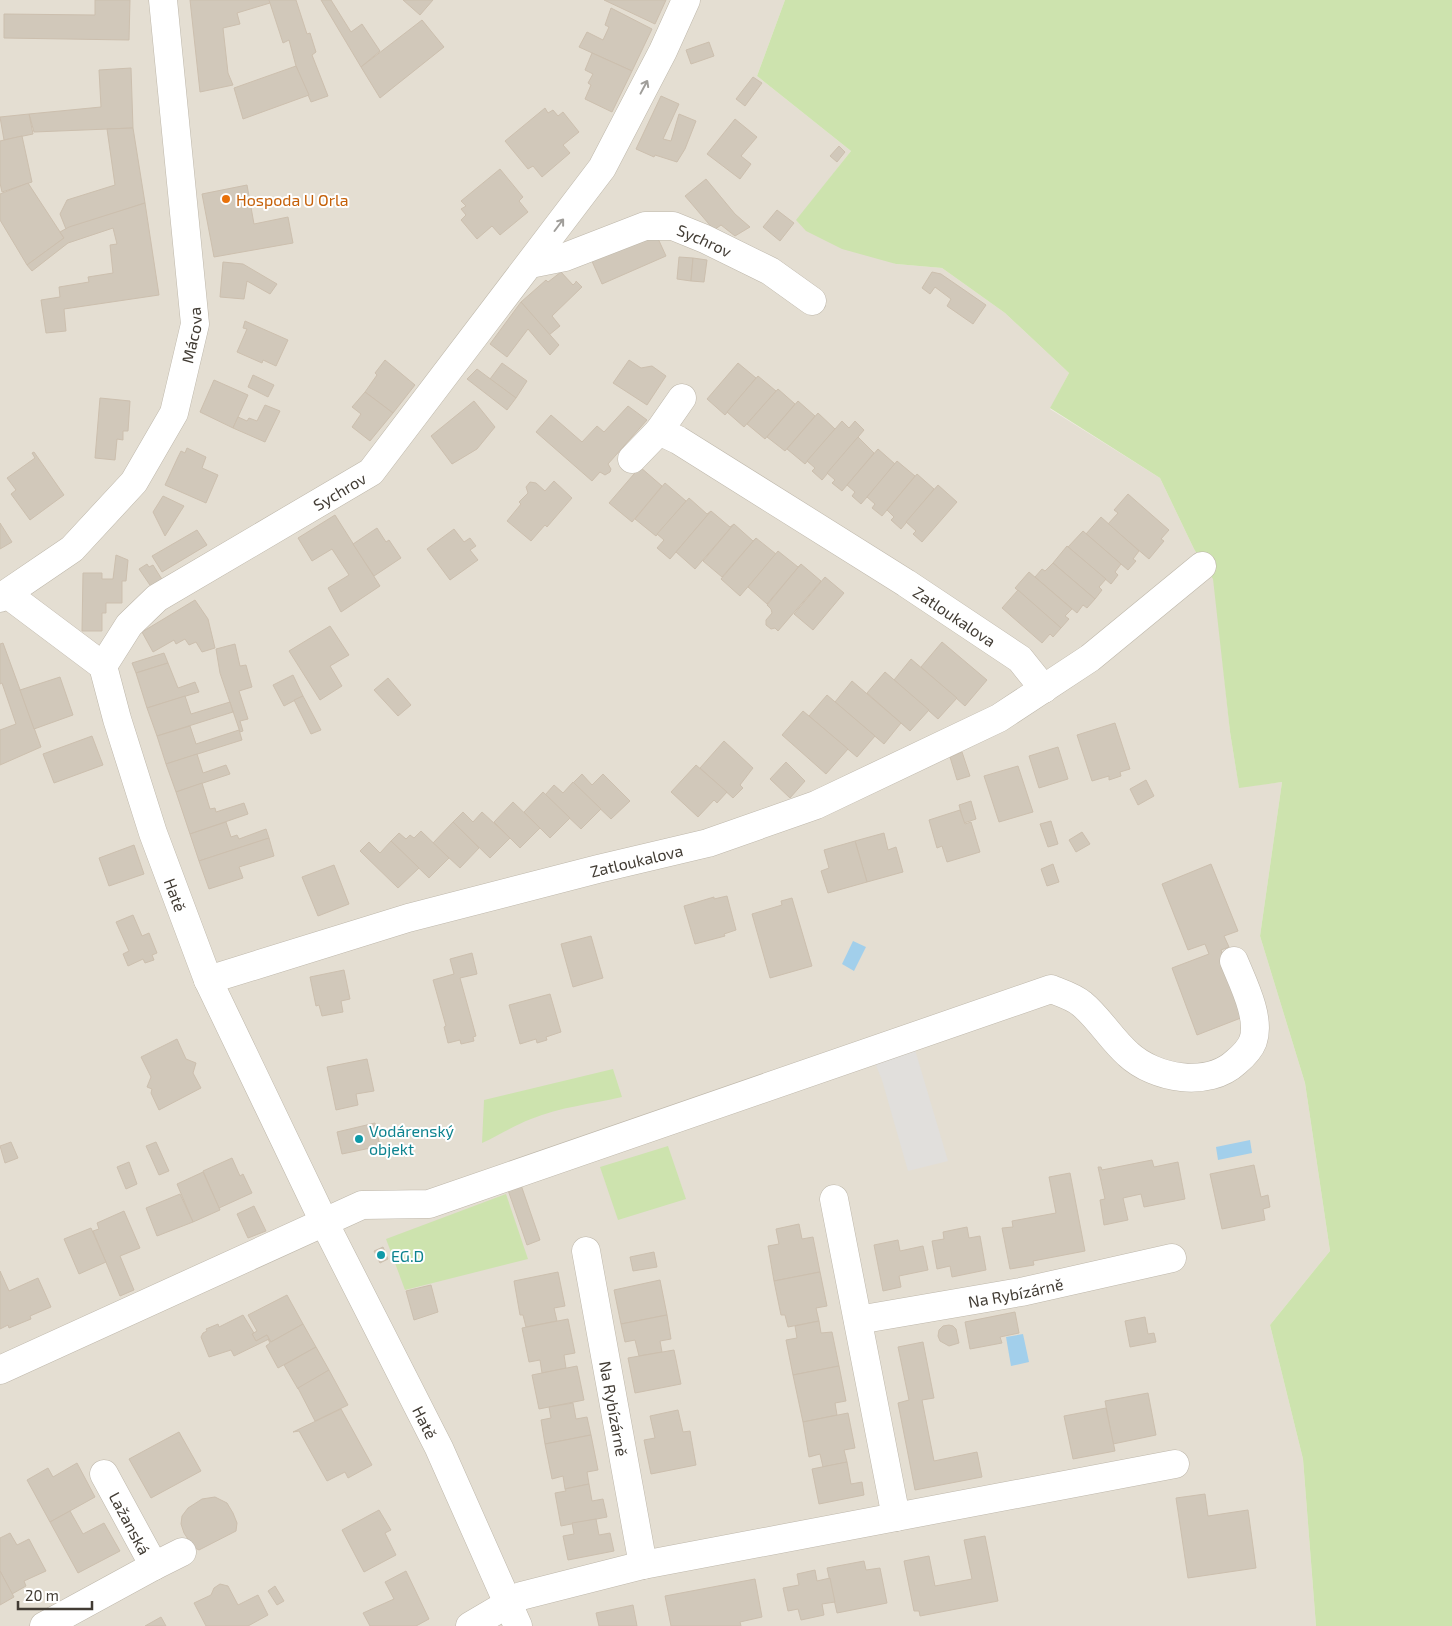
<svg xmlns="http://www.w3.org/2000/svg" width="1452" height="1626" viewBox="0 0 1452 1626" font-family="'Exo 2',sans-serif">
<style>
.residential{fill:#e4ded2}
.green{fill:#cde3ae}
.parking{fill:#e1dfdc}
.water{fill:#a2cfeb}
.building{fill:#d1c8ba;stroke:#ccbfae}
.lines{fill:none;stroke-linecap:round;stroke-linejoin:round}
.minor-casing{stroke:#beb7aa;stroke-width:29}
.minor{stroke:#fff;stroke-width:28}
.oneway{stroke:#a09e9a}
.food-dot{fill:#e8710a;stroke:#fff;stroke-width:2}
.culture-dot{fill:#0f9aa8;stroke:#fff;stroke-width:2}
.labels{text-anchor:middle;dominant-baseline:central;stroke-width:4;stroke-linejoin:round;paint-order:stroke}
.food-label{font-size:16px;fill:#c56008;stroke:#fff;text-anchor:start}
.street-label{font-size:16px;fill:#423c34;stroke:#fff}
.culture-label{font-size:16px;fill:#0d838f;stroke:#fff;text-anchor:start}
</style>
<rect width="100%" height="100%" fill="#f1ece4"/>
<!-- residential -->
<polygon class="residential" points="0,0 785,0 757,76 851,151 797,220 896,264 942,268 1005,313 1069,373 1050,409 1160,478 1194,549 1214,579 1230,732 1239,787 1282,782 1260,936 1305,1083 1330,1251 1270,1325 1303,1459 1316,1626 0,1626"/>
<!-- green -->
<g class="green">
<polygon points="785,0 1452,0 1452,1626 1316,1626 1303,1459 1270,1325 1330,1251 1305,1083 1260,936 1282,782 1239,788 1230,732 1213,579 1194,549 1160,478 1050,408 1069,373 1005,313 942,268 896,264 842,249 806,231 796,220 851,151 757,76"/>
<path d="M613 1069 622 1097C592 1104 560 1107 531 1119 515 1125 499 1135 482 1143L484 1100Z"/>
<polygon points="668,1146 686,1199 618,1220 600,1167"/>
<polygon points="506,1194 528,1259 405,1290 386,1239"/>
</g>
<!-- parking -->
<polygon class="parking" points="913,1043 948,1161 908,1171 882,1080 870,1051"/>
<!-- water -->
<g class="water">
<polygon points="853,941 866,947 854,971 842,964"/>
<polygon points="1250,1140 1252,1153 1218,1160 1216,1147"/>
<polygon points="1023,1334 1029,1362 1011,1366 1006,1337"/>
</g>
<!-- building -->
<g class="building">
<polygon points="95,0 130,0 129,40 4,38 4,14 95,15"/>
<polygon points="190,0 269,0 270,3 237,13 240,24 223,28 228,73 233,85 200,92"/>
<polygon points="269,0 296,0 307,34 310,33 316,52 312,55 328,96 311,102 296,66 289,40 283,43"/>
<polygon points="321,0 331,0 351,32 362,24 380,51 361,67"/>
<polygon points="403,0 433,0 420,15"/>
<polygon points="604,0 666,0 655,24"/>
<polygon points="611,8 652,29 632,71 579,47 587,32 603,40 609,27 605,25"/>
<polygon points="422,20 444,47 380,98 361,67"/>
<polygon points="709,42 714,56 691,64 686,50"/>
<polygon points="592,53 632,71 612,112 585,99 591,85 588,83 593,74 585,70"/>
<polygon points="296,66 309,95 243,119 234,88"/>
<polygon points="131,68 133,128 34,132 29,114 101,107 99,70"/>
<polygon points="753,77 762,83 745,106 736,99"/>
<polygon points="661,96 679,104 663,139 671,141 679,114 696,121 685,149 677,162 655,155 654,157 636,149"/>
<polygon points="545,108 548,113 553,110 558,116 563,112 579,132 563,145 570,153 542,177 533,166 528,169 505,141"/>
<polygon points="29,114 33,134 4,140 0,117"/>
<polygon points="735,119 757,137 741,156 751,164 740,179 707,154"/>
<polygon points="133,128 145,203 66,229 60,214 67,200 115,185 107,129"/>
<polygon points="22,136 32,182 2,192 0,183 0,141"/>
<polygon points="839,146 845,152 837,162 830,156"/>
<polygon points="500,169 523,197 519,201 528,212 500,235 492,226 477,239 461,220 466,215 461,209 466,206 461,201"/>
<polygon points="706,179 735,214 750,227 735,236 721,225 714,230 685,196"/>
<polygon points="28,183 64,238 27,265 0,220 0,194"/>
<polygon points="247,185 254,224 288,217 293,243 214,257 202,194"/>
<polygon points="145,203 159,295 64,309 66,331 46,333 41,300 60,297 59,287 89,282 88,277 113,273 110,245 117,244 113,228 68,243 32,271 27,265 64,238 60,232 69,227"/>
<polygon points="777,210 794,223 780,241 763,227"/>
<polygon points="655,232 666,256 602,284 591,259"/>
<polygon points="679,257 693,258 691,281 677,279"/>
<polygon points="693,258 707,260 704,282 691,281"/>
<polygon points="223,262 243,264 277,284 270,294 247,281 244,299 220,297"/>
<polygon points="561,272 573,285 576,282 576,281 582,287 552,316 560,326 549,335 521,302 546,280 548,282"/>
<polygon points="932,272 941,274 986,305 973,324 947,306 951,299 935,287 930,294 922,288"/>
<polygon points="521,302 559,345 550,355 528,329 507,357 490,344"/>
<polygon points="245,321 288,340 276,366 263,360 262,363 237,352 247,329 243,328"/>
<polygon points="385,360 415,385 393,413 365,392 377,375 375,373"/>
<polygon points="629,360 641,368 652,366 666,376 647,405 613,383"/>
<polygon points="502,363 527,381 516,398 490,379"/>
<polygon points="738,363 756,378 725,415 707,399"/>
<polygon points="477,369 516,398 507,410 467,379"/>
<polygon points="253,375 274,385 268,397 248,387"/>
<polygon points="758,376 776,391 744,427 727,412"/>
<polygon points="214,380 248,395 233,428 200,412"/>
<polygon points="778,389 795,404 765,439 747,424"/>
<polygon points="365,392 393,413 370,441 352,427 361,414 352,407"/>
<polygon points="100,398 130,401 128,431 123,431 123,440 117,439 115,460 95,458"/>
<polygon points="474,401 495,427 477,449 452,464 431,436"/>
<polygon points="798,401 815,416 785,451 767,437"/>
<polygon points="265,405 280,411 265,442 233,428 238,417 247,421 249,418 257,421"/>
<polygon points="628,406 647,420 608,464 611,469 610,472 605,475 600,472 592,481 536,432 551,415 582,442 597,426 604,432"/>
<polygon points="818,413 835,429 805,464 787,449"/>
<polygon points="842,421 849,428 855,421 864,430 822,480 812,471 815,468 807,461"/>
<polygon points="858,437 874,453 842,491 832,483 835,480 827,473"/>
<polygon points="187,448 206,457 202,468 218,475 206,503 165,485 178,457 181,451 185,453"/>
<polygon points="878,449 895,464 861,504 852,496 855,492 847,485"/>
<polygon points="34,452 64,495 30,520 11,494 16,490 7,478 35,458 32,453"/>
<polygon points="897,461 915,476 882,516 872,508 875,504 867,497"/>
<polygon points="640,467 662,486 632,522 609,503"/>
<polygon points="917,474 934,489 901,529 891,520 894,517 887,510"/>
<polygon points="554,481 572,498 547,527 545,525 531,541 507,521 521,504 519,502 528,493 526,487 530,482 536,483 545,491"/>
<polygon points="665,483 686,501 656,536 635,519"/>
<polygon points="938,485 957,502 922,542 913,534 916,531 906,522"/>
<polygon points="1128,494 1169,530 1161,539 1164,541 1149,559 1108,524 1118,513 1114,510"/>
<polygon points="163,496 184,506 165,536 153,512"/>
<polygon points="689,498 707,514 711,511 670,559 657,548 664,540 657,534"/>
<polygon points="711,511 730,527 734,524 695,569 676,552"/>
<polygon points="335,515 380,586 341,612 328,588 349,575 332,549 312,561 298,538"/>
<polygon points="1101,517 1139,551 1133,559 1136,561 1128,570 1086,534"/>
<polygon points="0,523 12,542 0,549"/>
<polygon points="734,524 753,541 756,538 722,577 703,561"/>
<polygon points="377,528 386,542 389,540 401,558 374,576 353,544"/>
<polygon points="454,529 464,542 470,538 476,546 470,550 478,560 450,580 427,549"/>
<polygon points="197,530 207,545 162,572 152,556"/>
<polygon points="1083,531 1121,564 1115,572 1118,575 1111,584 1068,547"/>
<polygon points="756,538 776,554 740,596 721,579"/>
<polygon points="1067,546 1106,579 1099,587 1102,590 1095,599 1053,563"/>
<polygon points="778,551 798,567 801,564 767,604 748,587"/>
<polygon points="116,555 128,560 126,581 122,581 122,603 106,603 106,613 102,613 102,631 82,631 83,573 102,573 102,579 113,579"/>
<polygon points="1053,563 1095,599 1087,608 1083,605 1077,613 1035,577 1042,569 1045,571"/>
<polygon points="147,564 149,567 153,565 163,581 152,588 139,569"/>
<polygon points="801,564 821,581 778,631 775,628 771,629 766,625 766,620 772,613 771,609 767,605"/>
<polygon points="1029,572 1072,609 1065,616 1069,619 1061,628 1015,588"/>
<polygon points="825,577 844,593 813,630 794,614"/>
<polygon points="1018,590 1061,628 1053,637 1050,634 1042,643 1002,608"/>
<polygon points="195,600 208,619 215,648 202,652 196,642 189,645 185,639 176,644 174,640 153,652 142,632"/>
<polygon points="330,626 349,655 330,666 342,686 320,700 289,651"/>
<polygon points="942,642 987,680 965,706 921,667"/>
<polygon points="3,643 41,747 0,765 0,730 16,724 2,683 0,684 0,644"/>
<polygon points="235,644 240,666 246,665 252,687 239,691 248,719 240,721 243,731 240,732 220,673 216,649"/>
<polygon points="164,653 168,663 136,673 132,663"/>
<polygon points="911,659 957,698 938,719 894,680"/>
<polygon points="168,663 178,688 195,682 199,692 147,708 136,673"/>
<polygon points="885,672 929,710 910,731 867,693"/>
<polygon points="293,675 303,696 284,706 273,685"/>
<polygon points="60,677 73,715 34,729 20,690"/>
<polygon points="388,678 411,705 398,716 374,690"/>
<polygon points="852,681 901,723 884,744 835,702"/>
<polygon points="827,695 875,736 857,757 809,716"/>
<polygon points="185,696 191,714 230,702 233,712 157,736 147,708"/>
<polygon points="303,696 321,730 311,734 294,700"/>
<polygon points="803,711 848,749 826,774 782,735"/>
<polygon points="1115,723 1130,769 1120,772 1121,776 1109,780 1109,776 1092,781 1077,735"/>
<polygon points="190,726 196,744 239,730 242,740 166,764 157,736"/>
<polygon points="92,736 103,765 54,783 43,754"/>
<polygon points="724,741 753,768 740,785 743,788 733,798 700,768"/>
<polygon points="1058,747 1068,779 1039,788 1029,756"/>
<polygon points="962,752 970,776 957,780 950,757"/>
<polygon points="197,754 203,773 226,765 230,774 176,792 166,764"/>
<polygon points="786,762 805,781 790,798 770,779"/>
<polygon points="696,765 727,792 717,803 714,800 698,817 671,792"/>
<polygon points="1018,766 1033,812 999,822 984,776"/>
<polygon points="582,774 592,785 603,774 630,801 611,819 573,783"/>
<polygon points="1146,780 1154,796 1138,805 1130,789"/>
<polygon points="573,782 601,809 581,829 545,795 554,785 563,793"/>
<polygon points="202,783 210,809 215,808 216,812 244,803 248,814 190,834 176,792"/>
<polygon points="543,792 570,818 550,838 524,812"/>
<polygon points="971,801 976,819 964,823 959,805"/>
<polygon points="513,802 540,828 520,848 494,822"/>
<polygon points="960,810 965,824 971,822 980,852 947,862 942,846 937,848 929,820"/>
<polygon points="463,812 473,822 482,812 510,838 490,858 453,822"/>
<polygon points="1051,821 1058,844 1048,847 1040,824"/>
<polygon points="226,822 231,837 237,835 239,839 266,829 269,838 199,861 190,834"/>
<polygon points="453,822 479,848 460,868 433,843"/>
<polygon points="421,831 449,858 429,878 391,841 399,833 406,839 410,835 414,838"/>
<polygon points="1082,832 1090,844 1076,852 1069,840"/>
<polygon points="884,833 888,850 896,847 903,872 867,882 855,841"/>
<polygon points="269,838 274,856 239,867 243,878 209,889 199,861"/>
<polygon points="391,841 419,868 398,888 360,851 369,842 380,853"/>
<polygon points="855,841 867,882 828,893 821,871 829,868 824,850"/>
<polygon points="134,845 144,874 109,886 99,858"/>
<polygon points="1053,864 1059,882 1047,886 1041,869"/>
<polygon points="1211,864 1238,931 1224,936 1229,947 1221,950 1246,1016 1197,1035 1172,968 1209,954 1205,944 1188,950 1162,884"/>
<polygon points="334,865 349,904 318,916 302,877"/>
<polygon points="727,896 736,930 724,934 725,936 695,944 684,906 714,897 714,899"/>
<polygon points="792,898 812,966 770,978 752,914 782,905 781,901"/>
<polygon points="133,915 142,936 149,933 157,953 152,955 154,960 145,963 143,959 128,966 123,954 129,951 116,922"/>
<polygon points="591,936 603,978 573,987 561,944"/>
<polygon points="472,953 477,974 460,978 476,1036 473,1037 474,1041 461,1044 460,1040 448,1043 444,1027 446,1026 433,980 454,974 450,959"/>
<polygon points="344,970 350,999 341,1001 343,1012 322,1016 319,1005 316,1006 310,977"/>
<polygon points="550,994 561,1032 546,1037 547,1040 537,1043 536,1039 520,1044 509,1005"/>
<polygon points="177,1039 186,1059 196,1063 193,1073 201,1088 159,1110 151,1093 152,1089 147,1087 151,1077 141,1057"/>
<polygon points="367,1059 374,1091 356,1094 358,1105 336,1110 327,1067"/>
<polygon points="375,1123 380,1146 342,1154 337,1132"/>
<polygon points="11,1142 18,1158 5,1163 0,1146"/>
<polygon points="156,1142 169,1171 159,1175 146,1146"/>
<polygon points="232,1158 240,1176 243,1174 252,1193 219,1208 203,1171"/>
<polygon points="1152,1160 1154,1167 1178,1162 1185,1199 1144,1207 1141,1194 1123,1198 1128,1220 1104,1225 1100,1200 1105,1199 1098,1167 1101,1167 1102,1170"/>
<polygon points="129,1162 137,1184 126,1189 117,1167"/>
<polygon points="1254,1165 1261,1197 1268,1195 1270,1207 1263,1209 1265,1220 1222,1229 1210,1174"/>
<polygon points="203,1172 220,1210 193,1222 177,1184"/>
<polygon points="1070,1173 1085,1251 1033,1261 1034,1265 1010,1269 1002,1228 1013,1227 1012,1221 1056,1213 1049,1177"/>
<polygon points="521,1185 540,1240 527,1245 508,1190"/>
<polygon points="180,1194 193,1222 157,1236 146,1208"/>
<polygon points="254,1206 266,1231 248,1238 237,1214"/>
<polygon points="124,1211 140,1248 120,1256 134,1290 120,1296 93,1231 99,1229 97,1223"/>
<polygon points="799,1224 802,1239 813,1237 820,1272 774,1281 768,1246 779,1244 776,1229"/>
<polygon points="967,1227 969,1238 980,1236 986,1270 952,1277 950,1266 937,1269 932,1241 944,1239 943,1232"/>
<polygon points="91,1228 106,1262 79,1274 64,1239"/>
<polygon points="898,1240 900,1251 923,1246 928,1270 899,1276 901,1287 883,1291 874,1245"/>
<polygon points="383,1247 388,1259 380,1263 374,1251"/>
<polygon points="654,1252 657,1267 633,1271 630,1257"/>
<polygon points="0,1271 9,1291 38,1278 51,1307 30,1316 31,1319 9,1328 8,1325 0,1329"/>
<polygon points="558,1272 565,1306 554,1308 557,1321 526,1327 523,1315 520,1315 514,1281"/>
<polygon points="820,1272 827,1306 816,1308 819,1321 788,1327 785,1315 781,1315 774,1281"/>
<polygon points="660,1280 667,1315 621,1324 614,1290"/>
<polygon points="431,1285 438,1312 414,1320 406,1291"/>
<polygon points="287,1295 303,1324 271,1342 267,1335 256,1341 252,1334 257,1331 248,1315"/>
<polygon points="1015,1312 1019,1333 1000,1337 1002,1343 970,1349 965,1322"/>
<polygon points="243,1315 254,1333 252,1334 256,1341 267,1335 269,1339 234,1356 231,1350 209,1357 201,1337 203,1333 207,1331 206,1329 218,1324 219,1327"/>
<polygon points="667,1315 671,1339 660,1341 662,1352 639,1356 635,1340 625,1342 621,1324"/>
<polygon points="1145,1317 1148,1334 1154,1333 1156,1342 1130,1347 1125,1321"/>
<polygon points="568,1319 575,1353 564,1355 566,1368 542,1373 540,1360 529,1362 522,1328"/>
<polygon points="819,1321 821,1333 832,1332 839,1366 793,1375 786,1340 797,1338 795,1326"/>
<polygon points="303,1324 316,1347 278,1368 266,1346 270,1343 268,1339 269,1339 271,1342"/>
<polygon points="949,1325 953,1326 956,1329 959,1343 949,1346 940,1341 938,1336 939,1330 943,1326"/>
<polygon points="923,1342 934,1398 922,1400 934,1461 977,1452 982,1477 915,1490 898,1403 909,1400 898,1347"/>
<polygon points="316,1347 329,1370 298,1389 284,1365"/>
<polygon points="674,1350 681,1384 635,1393 628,1358"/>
<polygon points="577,1366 584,1400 539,1409 532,1375"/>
<polygon points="839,1366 846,1401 835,1403 837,1415 803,1422 793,1375"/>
<polygon points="329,1370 348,1405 315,1421 298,1388"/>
<polygon points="1148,1393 1156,1435 1113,1444 1105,1401"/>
<polygon points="573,1403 576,1419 587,1417 591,1435 545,1444 541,1420 551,1418 549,1407"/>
<polygon points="1106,1408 1115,1451 1073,1459 1064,1416"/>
<polygon points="341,1409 372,1465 348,1478 345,1472 327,1481 299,1431 293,1432"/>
<polygon points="678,1410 683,1432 690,1431 696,1465 651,1474 644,1440 655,1438 650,1416"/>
<polygon points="848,1413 855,1448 844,1450 847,1462 823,1467 820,1454 809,1457 803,1422"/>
<polygon points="179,1432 201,1471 151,1498 129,1459"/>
<polygon points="591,1435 598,1470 587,1472 589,1484 565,1489 563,1476 552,1479 545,1444"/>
<polygon points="847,1462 851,1484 862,1482 864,1495 819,1504 812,1469"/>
<polygon points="77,1463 95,1497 50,1522 27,1480 48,1468 53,1477"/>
<polygon points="589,1484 592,1501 603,1499 607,1517 561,1526 555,1493 566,1491 565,1489"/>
<polygon points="1205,1494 1208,1516 1248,1510 1256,1568 1188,1578 1176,1498"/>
<polygon points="215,1497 227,1503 233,1513 237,1523 236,1531 199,1550 193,1547 184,1533 181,1524 182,1516 188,1508 202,1499"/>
<polygon points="379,1510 391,1530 385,1533 396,1555 364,1572 342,1530"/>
<polygon points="70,1511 83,1534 104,1523 120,1551 78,1573 50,1522"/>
<polygon points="596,1519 599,1535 610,1533 614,1551 568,1560 563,1536 574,1534 572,1523"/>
<polygon points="10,1533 17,1545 29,1539 46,1571 24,1581 26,1586 12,1594 0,1571 0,1538"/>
<polygon points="985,1536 998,1601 920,1616 919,1611 914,1611 904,1561 929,1556 935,1586 972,1579 964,1540"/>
<polygon points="864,1561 866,1570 880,1568 887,1603 837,1613 827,1568"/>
<polygon points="815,1570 817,1581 830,1578 835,1602 822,1604 824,1615 801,1620 798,1609 788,1611 783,1588 799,1585 797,1574"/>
<polygon points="0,1571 14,1597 0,1605"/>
<polygon points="406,1571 429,1619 416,1626 370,1626 363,1613 394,1599 385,1582"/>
<polygon points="755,1579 762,1617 740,1622 741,1626 671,1626 665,1596"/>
<polygon points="220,1584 228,1586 238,1605 258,1595 268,1615 248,1626 206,1626 194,1603 211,1595 214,1588"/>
<polygon points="275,1586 284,1601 277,1605 268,1591"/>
<polygon points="633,1605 637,1626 599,1626 596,1613"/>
<polygon points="161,1617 166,1626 145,1626"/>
</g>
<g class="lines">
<defs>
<g id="minor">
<path id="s1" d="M530 264 565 257 645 226H673L705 239 770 271 812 301"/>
<path id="s2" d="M659 431 678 440 906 583 1020 659 1044 689"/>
<polyline points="632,459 659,431 682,398"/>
<path id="s3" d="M7 594 103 666 117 719 153 833 208 980 324 1222 439 1448 518 1626"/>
<path id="s4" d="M0 598 72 549 134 482 174 413 195 324 163 0"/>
<path id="s5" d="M103 666 129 625 157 598 371 472 602 168 663 51 686 0"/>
<path id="s6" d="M208 980 408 918 598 869 708 843 816 805 999 718 1090 658 1202 566"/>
<polyline points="834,1199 896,1517"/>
<path id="s7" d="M586 1251 643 1565"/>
<path id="s8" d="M858 1320 1021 1292 1172 1258"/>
<path d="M0 1370 362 1205 429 1204 1051 989C1061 993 1074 997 1082 1004 1099 1018 1111 1039 1128 1054 1155 1079 1208 1088 1236 1062 1242 1057 1250 1049 1253 1041 1261 1018 1243 983 1234 961"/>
<polyline points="154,1566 182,1552"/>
<polyline points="44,1626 154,1566 104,1474"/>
<polyline points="470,1626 521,1596 643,1565 1175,1464"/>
</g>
</defs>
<!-- minor casing -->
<use href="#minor" class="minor-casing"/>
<!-- minor -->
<use href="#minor" class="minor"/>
</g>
<!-- one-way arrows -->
<defs><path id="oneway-shaft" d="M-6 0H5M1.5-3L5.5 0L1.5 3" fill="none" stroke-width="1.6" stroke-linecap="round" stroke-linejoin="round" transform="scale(1.25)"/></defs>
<g class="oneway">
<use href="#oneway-shaft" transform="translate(644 87) rotate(-62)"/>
<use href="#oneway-shaft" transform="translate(559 225) rotate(-53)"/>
</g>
<!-- markers -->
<circle class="food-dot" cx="226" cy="199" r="5"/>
<g class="culture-dot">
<circle cx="359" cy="1139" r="5"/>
<circle cx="381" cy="1255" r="5"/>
</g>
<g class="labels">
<!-- food labels -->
<g class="food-label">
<text x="236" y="199">Hospoda U Orla</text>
</g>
<!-- street labels -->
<g class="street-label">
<text stroke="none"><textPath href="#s1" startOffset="184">Sychrov</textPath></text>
<text stroke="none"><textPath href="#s4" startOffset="338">Mácova</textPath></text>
<text stroke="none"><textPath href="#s5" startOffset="299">Sychrov</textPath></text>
<text stroke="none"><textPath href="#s2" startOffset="349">Zatloukalova</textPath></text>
<text stroke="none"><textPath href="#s6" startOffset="445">Zatloukalova</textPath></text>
<text stroke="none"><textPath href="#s3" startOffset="360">Hatě</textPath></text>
<text stroke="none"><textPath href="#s8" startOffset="160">Na Rybízárně</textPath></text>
<text stroke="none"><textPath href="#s7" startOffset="160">Na Rybízárně</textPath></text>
<text stroke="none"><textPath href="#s3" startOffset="944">Hatě</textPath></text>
<text transform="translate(130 1523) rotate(62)">Lažanská</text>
</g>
<!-- culture labels -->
<g class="culture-label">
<text x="369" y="1130">Vodárenský<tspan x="369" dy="18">objekt</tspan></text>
<text x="391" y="1255">EG.D</text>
</g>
</g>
<!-- scale -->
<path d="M18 1601v8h74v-8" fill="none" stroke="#423c34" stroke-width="2.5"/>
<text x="25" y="1601" font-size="15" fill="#423c34" stroke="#ffffff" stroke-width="4" paint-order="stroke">20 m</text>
</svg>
